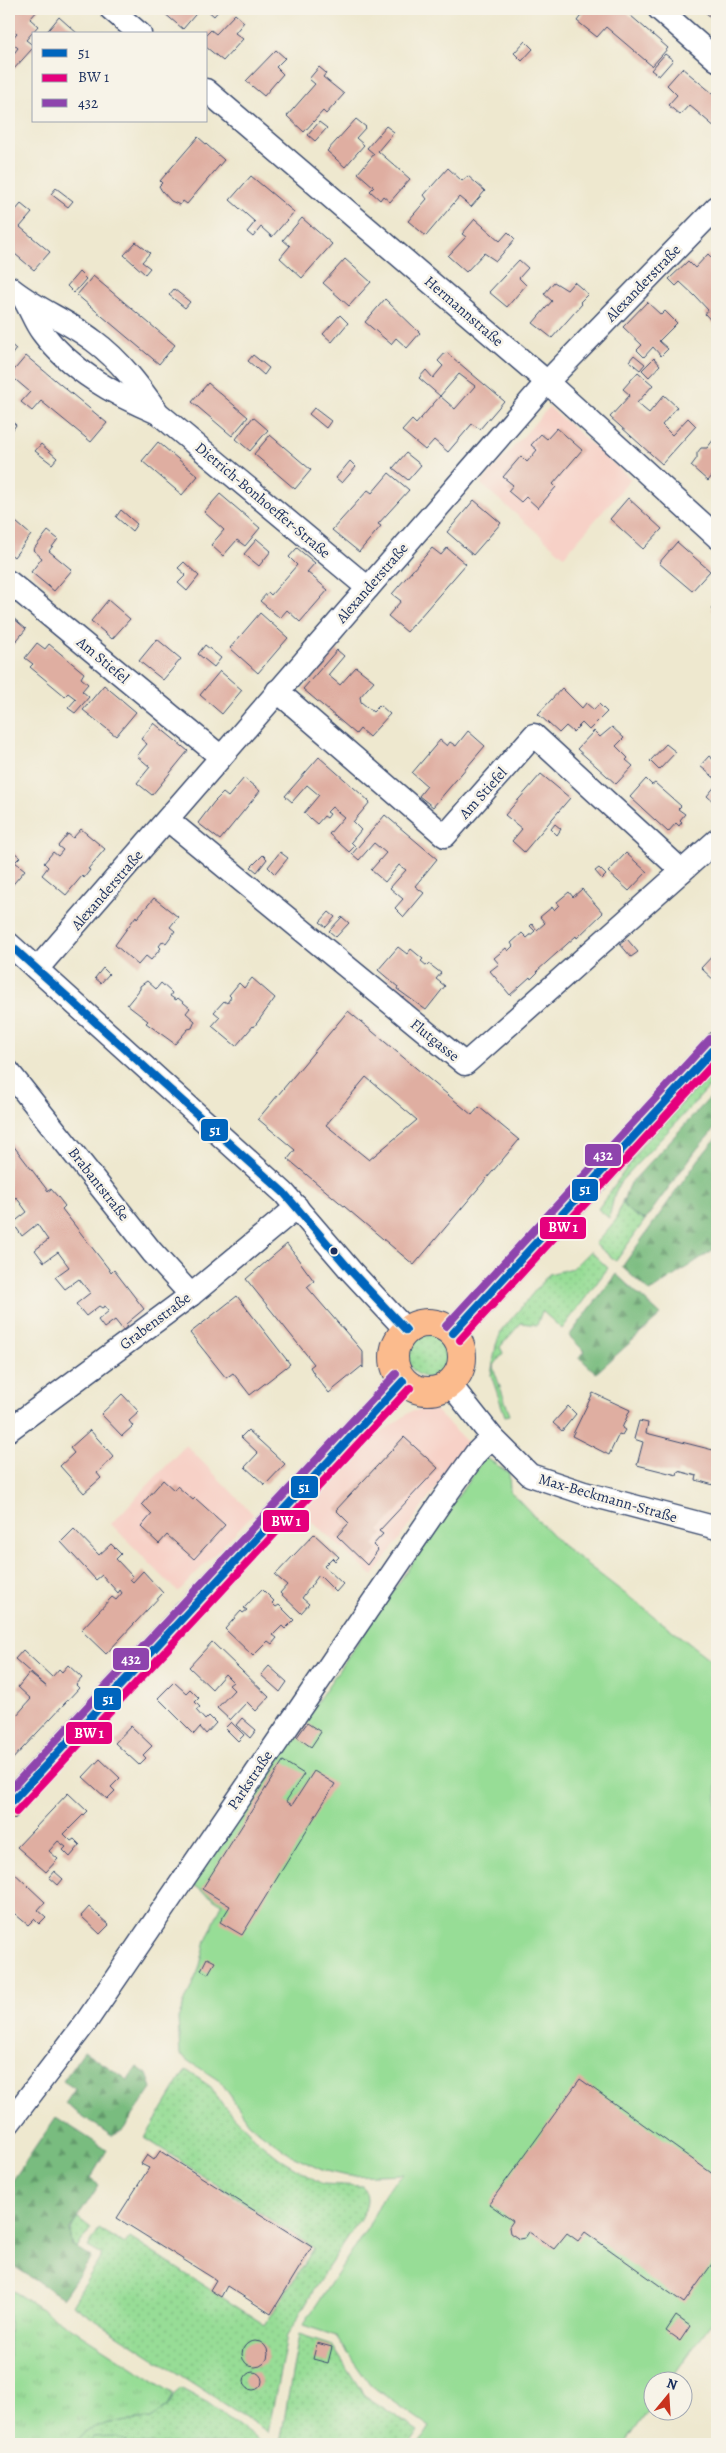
<svg xmlns="http://www.w3.org/2000/svg" width="726" height="2453" viewBox="0 0 726 2453" font-family="Alegreya,serif">
<style>
.built{fill:#f7d1c7}
.grass{fill:url(#grass-dots);stroke:#59867a}
.forest{fill:url(#forest-firs);stroke:#4a766e}
.park{fill:url(#park-tufts);stroke:#59867a}
.pitch{fill:#97dd96;stroke:#59867a}
.building{fill:#dfaea1;fill-rule:evenodd}
.lines{fill:none;stroke-linecap:round;stroke-linejoin:round}
.minor-casing{stroke:#3b4b6f;stroke-width:25}
.major-casing{stroke:#3b4b6f;stroke-width:30}
.minor{stroke:#fff;stroke-width:22}
.major{stroke:#fbbb8d;stroke-width:28}
.bus-1-casing{stroke:#f7f3e8;stroke-width:11}
.bus-2-casing{stroke:#f7f3e8;stroke-width:11}
.bus-3-casing{stroke:#f7f3e8;stroke-width:11}
.bus-1{stroke:#0065bd;stroke-width:8}
.bus-2{stroke:#e5007d;stroke-width:8}
.bus-3{stroke:#8e44ad;stroke-width:8}
.bus-dot{fill:#1b2f5e;stroke:#f7f3e8;stroke-width:2}
.labels{text-anchor:middle;dominant-baseline:central;stroke-width:5;stroke-linejoin:round;paint-order:stroke}
.street-label{font-size:15px;fill:#1b2f5e;stroke:#f7f3e8}
.line-badge{stroke:#f7f3e8;stroke-width:2}
.badge-label{font-size:14px;text-anchor:middle;font-weight:bold;fill:#fff}
</style>
<defs>
<pattern id="grass-dots" width="8" height="8" patternUnits="userSpaceOnUse" patternTransform="scale(1.25)"><rect width="8" height="8" fill="#97dd96"/><path d="M2 2h.1M6 6h.1" fill="none" stroke="#82be84" stroke-width="1.8" stroke-linecap="round"/></pattern>
<pattern id="forest-firs" width="22" height="20" patternUnits="userSpaceOnUse" patternTransform="scale(1.25)"><rect width="22" height="20" fill="#79bc7f"/><path d="M5 1l3.5 6h-7zM16 11l3.5 6h-7z" fill="#62996b"/></pattern>
<pattern id="park-tufts" width="24" height="20" patternUnits="userSpaceOnUse" patternTransform="scale(1.25)"><rect width="24" height="20" fill="#97dd96"/><path d="M3 7l-1-3M5 7V3M7 7l1-3M15 17l-1-3M17 17v-4M19 17l1-3" fill="none" stroke="#82be84"/></pattern>
</defs>
<rect width="100%" height="100%" fill="#f7f3e8"/>
<filter id="ink" filterUnits="userSpaceOnUse"><feTurbulence type="fractalNoise" baseFrequency=".02" numOctaves="2"/><feDisplacementMap in="SourceGraphic" scale="10" xChannelSelector="R" yChannelSelector="G"/><feConvolveMatrix kernelMatrix="1 2 1 2 8 2 1 2 1" color-interpolation-filters="sRGB"/></filter>
<filter id="wash" filterUnits="userSpaceOnUse"><feTurbulence type="fractalNoise" baseFrequency=".0096" numOctaves="4" result="noise"/><feDisplacementMap in="SourceGraphic" scale="20" xChannelSelector="R" yChannelSelector="G"/><feGaussianBlur stdDeviation="1.12" result="paint"/><feColorMatrix in="noise" values="0 0 0 0 0 0 0 0 0 0 0 0 0 0 0 0 0 1.4 0 .05"/><feComposite in="paint" operator="in"/></filter>
<g filter="url(#wash)">
<rect width="100%" height="100%" fill="#eee8cf"/>
<!-- built -->
<g class="built">
<polygon points="549,407 631,479 564,556 481,484"/>
<polygon points="432,1407 468,1443 373,1576 302,1513 370,1441 410,1412"/>
<polygon points="186,1445 253,1514 178,1592 111,1524"/>
</g>
<!-- grass -->
<g class="grass">
<polygon points="717,1066 717,1079 621,1181 615,1193 609,1218 598,1209 644,1143"/>
<path d="M623 1199C624 1211 634 1215 645 1220L616 1261 595 1244 616 1220Z"/>
<polygon points="590,1251 608,1268 562,1329 542,1311 537,1325 521,1323 500,1347 503,1353 493,1367 510,1415 505,1416 491,1375 496,1345 502,1330 549,1274 573,1268"/>
<circle cx="431" cy="1354" r="24"/>
<path d="M186 2070 211 2087 223 2105 258 2141 279 2158 322 2184 362 2186C369 2196 368 2203 363 2214L314 2289 287 2336 268 2432 72 2305 102 2255 88 2247 99 2229 124 2244 130 2238 265 2325 314 2248 145 2138Z"/>
<path d="M77 2217 91 2228 76 2249C67 2239 71 2228 77 2217Z"/>
<polygon points="299,2334 332,2345 364,2395 418,2431 409,2444 280,2444"/>
<polygon points="180,2388 208,2403 263,2444 127,2444 126,2441 93,2437 89,2444 73,2444 84,2432 109,2423 150,2419 168,2405"/>
</g>
<!-- forest -->
<g class="forest">
<path d="M717 1090V1126L697 1149 645 1220C624 1210 619 1207 629 1185Z"/>
<polygon points="717,1137 717,1247 650,1292 622,1267 699,1159"/>
<polygon points="616,1274 661,1315 596,1373 579,1357 585,1352 569,1336"/>
<polygon points="84,2051 128,2080 137,2067 147,2074 152,2088 123,2130 112,2136 65,2104 75,2089 63,2081"/>
<polygon points="56,2117 107,2150 90,2179 99,2185 70,2229 72,2245 91,2257 63,2298 9,2263 9,2186"/>
</g>
<!-- park -->
<g class="park">
<polygon points="9,2288 174,2394 168,2405 150,2419 109,2423 84,2432 73,2444 9,2444"/>
<polygon points="114,2436 126,2441 127,2444 89,2444 93,2437"/>
</g>
<!-- pitch -->
<polygon class="pitch" points="485,1457 509,1473 510,1491 562,1545 717,1665 717,2315 670,2380 654,2380 653,2404 625,2444 419,2444 430,2427 370,2385 336,2336 303,2325 368,2227 386,2191 404,2174 348,2176 322,2170 292,2156 249,2123 221,2082 180,2055 178,2018 199,1969 206,1941 222,1904 192,1884"/>
<g id="blocks">
<!-- building -->
<g class="building">
<polygon points="9,9 39,9 30,19 38,26 26,40 34,46 34,51 32,49 13,70 9,66 9,60 18,48 10,41 17,33 9,26"/>
<polygon points="167,9 200,9 183,29 164,13"/>
<polygon points="206,9 220,9 214,16"/>
<polygon points="586,9 623,9 668,48 652,66 606,27 597,37 577,21"/>
<polygon points="702,9 717,9 717,23"/>
<polygon points="235,14 244,22 235,33 243,39 223,61 206,47 206,35 211,30 216,34"/>
<polygon points="59,17 78,34 45,34"/>
<polygon points="525,41 533,49 522,61 514,53"/>
<polygon points="276,50 285,58 276,67 283,74 264,96 246,81"/>
<polygon points="665,54 673,60 659,76 651,70"/>
<polygon points="319,67 326,73 323,77 344,94 326,114 323,111 304,132 287,116 315,84 309,79"/>
<polygon points="682,68 717,97 717,129 689,105 680,115 668,105 677,95 667,85"/>
<polygon points="356,119 366,127 356,138 364,145 345,167 327,151"/>
<polygon points="319,122 327,128 315,141 308,135"/>
<polygon points="386,126 394,132 378,151 410,179 390,202 383,196 380,200 370,191 374,187 358,173 374,154 367,148"/>
<polygon points="198,137 224,160 187,204 183,201 180,205 171,201 162,191 159,186 162,183 160,181"/>
<polygon points="448,168 462,181 468,176 485,191 471,207 459,197 426,236 408,221 427,199 424,195"/>
<polygon points="251,176 294,212 272,237 261,227 253,237 247,232 255,222 230,200"/>
<polygon points="56,188 73,201 68,207 51,194"/>
<polygon points="21,204 32,213 20,227 50,252 34,270 9,249 9,218"/>
<polygon points="302,218 332,244 302,278 280,258 290,246 283,240"/>
<polygon points="475,219 500,241 508,232 515,239 496,261 484,253 466,272 448,256 466,237 462,234"/>
<polygon points="136,242 150,253 142,262 150,268 145,274 124,255"/>
<polygon points="708,254 717,263 717,327 705,314 708,310 695,296 680,282 676,286 669,279 688,261 695,268"/>
<polygon points="345,259 371,282 349,306 323,283"/>
<polygon points="519,260 528,268 519,278 526,285 507,307 489,292"/>
<polygon points="79,272 86,279 74,293 67,286"/>
<polygon points="93,276 175,345 159,364 77,295"/>
<polygon points="554,282 567,290 574,282 588,294 580,302 582,304 552,338 533,323 552,301 544,294"/>
<polygon points="174,289 190,302 185,308 169,295"/>
<polygon points="385,299 420,333 407,348 396,338 391,344 365,322"/>
<polygon points="647,302 661,315 665,311 677,323 659,341 668,349 661,356 653,347 644,357 637,350 642,345 623,327"/>
<polygon points="340,315 348,323 332,342 323,334"/>
<polygon points="9,343 16,349 9,358"/>
<polygon points="446,352 504,401 480,429 472,424 448,452 434,440 425,450 402,431 412,420 416,424 440,396 455,409 475,386 459,374 440,396 419,378 426,370 433,378 443,366 438,361"/>
<polygon points="253,355 269,368 264,375 248,361"/>
<polygon points="634,355 645,364 640,370 629,361"/>
<polygon points="26,356 107,423 91,442 41,401 32,411 21,402 30,392 10,375"/>
<polygon points="654,358 660,365 649,377 642,370"/>
<polygon points="638,372 653,385 637,403 649,413 664,395 677,407 662,425 672,435 688,418 696,426 662,464 610,417 630,395 623,389"/>
<polygon points="208,383 248,417 232,436 192,402"/>
<polygon points="314,408 331,421 326,428 309,414"/>
<polygon points="253,417 268,430 250,451 236,439"/>
<polygon points="9,419 16,425 11,432 9,430"/>
<polygon points="557,428 582,450 553,484 556,487 538,508 526,497 521,502 508,491 513,485 503,477 521,456 527,462 537,450 531,445 541,434 547,439"/>
<polygon points="270,435 311,470 295,489 254,454"/>
<polygon points="714,439 717,442 717,470 708,481 691,466 697,458 697,453 701,448 707,448"/>
<polygon points="158,442 198,476 182,495 142,461"/>
<polygon points="41,444 57,458 52,464 35,451"/>
<polygon points="406,453 421,465 408,480 393,468"/>
<polygon points="350,461 356,467 342,483 336,478"/>
<polygon points="389,473 409,490 378,524 381,526 359,552 332,530 368,490 372,493"/>
<polygon points="220,494 260,528 245,546 237,540 223,556 211,545 224,530 204,512"/>
<polygon points="628,498 662,529 643,549 610,519"/>
<polygon points="474,500 501,523 473,555 447,532"/>
<polygon points="121,510 137,524 132,531 116,517"/>
<polygon points="9,516 31,535 14,557 9,553"/>
<polygon points="48,531 58,539 49,551 72,570 54,591 31,572 42,558 33,550"/>
<polygon points="257,539 271,551 259,566 244,554"/>
<polygon points="677,542 710,571 692,591 659,563"/>
<polygon points="297,548 315,563 307,572 328,590 300,622 287,610 280,618 260,601 268,592 271,595 297,565 289,557"/>
<polygon points="432,548 441,555 447,548 466,564 407,632 388,616 401,601 392,594"/>
<polygon points="184,562 199,576 187,591 178,583 186,575 178,568"/>
<polygon points="108,600 130,619 112,639 91,621"/>
<polygon points="717,602 717,615 711,609"/>
<polygon points="9,611 14,615 12,617 26,629 9,650"/>
<polygon points="260,613 288,638 258,673 230,648"/>
<polygon points="157,639 181,659 163,680 139,661"/>
<polygon points="37,643 45,649 49,644 84,673 81,678 88,684 82,691 89,697 75,713 68,708 76,699 68,693 65,696 30,667 33,664 25,658"/>
<polygon points="205,645 221,658 214,667 198,654"/>
<polygon points="337,650 344,656 328,675 340,685 356,667 374,681 360,697 361,702 373,712 380,705 390,714 369,737 360,729 356,734 303,689"/>
<polygon points="220,671 242,690 222,714 200,695"/>
<polygon points="104,685 136,712 116,736 83,710"/>
<polygon points="562,688 582,708 586,703 594,710 599,704 607,712 589,730 582,723 573,732 566,726 559,733 538,714"/>
<polygon points="154,723 188,751 152,795 137,783 150,767 137,756 147,744 141,739"/>
<polygon points="612,727 624,738 616,746 628,758 626,760 633,766 616,784 577,749 594,731 600,737"/>
<polygon points="468,731 485,746 433,807 419,796 427,786 412,773 440,740 447,746 450,742 456,746"/>
<polygon points="666,744 676,752 659,770 650,761"/>
<polygon points="709,756 715,761 717,758 717,780 700,766"/>
<polygon points="319,757 370,802 353,822 361,830 351,842 355,846 349,852 329,834 344,817 332,807 327,812 330,814 327,818 324,816 317,824 304,813 319,795 307,785 292,802 285,796"/>
<polygon points="541,774 570,798 524,852 512,841 522,829 505,815"/>
<polygon points="244,778 260,791 220,840 198,823 214,802 223,793 228,797"/>
<polygon points="646,779 652,785 655,783 681,806 678,809 685,814 680,820 682,822 679,826 676,823 668,832 630,797"/>
<polygon points="717,784 717,805 707,796"/>
<polygon points="385,815 437,859 415,886 424,893 404,917 395,908 403,899 390,888 406,870 399,865 385,882 371,870 386,853 374,843 359,860 352,854"/>
<polygon points="555,824 561,829 557,835 551,829"/>
<polygon points="81,829 105,849 88,869 90,870 84,878 82,876 66,895 42,875 48,867 44,863 53,852 58,856 63,850 58,846 68,834 73,838"/>
<polygon points="9,848 20,857 15,862 25,870 9,889"/>
<polygon points="280,852 288,858 275,874 268,867"/>
<polygon points="626,853 647,872 629,891 608,872"/>
<polygon points="263,855 267,859 257,872 251,867"/>
<polygon points="599,868 606,875 602,879 595,871"/>
<polygon points="582,889 603,913 577,938 576,936 537,971 538,972 531,979 530,977 510,995 490,971 499,964 494,958 506,948 508,951 513,946 511,943 522,933 527,938 535,931 530,926 532,924 537,930 545,923 540,917 552,907 554,910 559,905 557,902 569,892 573,897"/>
<polygon points="154,898 178,917 170,927 175,931 166,943 163,941 159,946 161,948 151,960 146,956 138,965 115,945 136,916 137,918"/>
<polygon points="329,912 335,917 326,927 320,922"/>
<polygon points="342,917 349,923 336,937 329,931"/>
<polygon points="627,939 638,952 631,957 620,944"/>
<polygon points="398,947 407,954 411,949 423,959 421,961 427,966 429,964 441,973 436,979 445,986 426,1010 397,989 398,987 378,970"/>
<polygon points="717,951 717,983 701,968"/>
<polygon points="103,968 109,974 101,983 95,978"/>
<polygon points="252,978 275,998 254,1027 253,1026 236,1046 212,1026 220,1017 214,1012 224,1001 227,1003 231,997 229,995 239,983 244,988"/>
<polygon points="147,981 156,989 161,983 172,993 170,996 176,1000 178,998 190,1008 186,1013 195,1021 192,1028 188,1029 175,1044 146,1023 148,1021 127,1005 140,989 140,986"/>
<path d="M348 1011 472 1115 479 1107 519 1140 414 1265 288 1159 295 1150 258 1119ZM366 1077 417 1120 369 1160 326 1125Z"/>
<polygon points="9,1140 48,1191 51,1189 58,1197 65,1206 62,1209 108,1268 111,1273 114,1270 144,1309 126,1324 128,1326 123,1330 115,1320 104,1328 98,1320 109,1311 105,1306 102,1308 99,1306 86,1316 76,1304 90,1293 79,1279 65,1289 55,1277 69,1267 58,1252 44,1262 35,1250 48,1240 37,1224 22,1236 13,1223 27,1212 16,1197 9,1203"/>
<polygon points="287,1244 314,1281 307,1287 363,1352 363,1368 362,1366 329,1393 314,1374 310,1367 314,1364 246,1279"/>
<polygon points="237,1296 290,1364 250,1395 233,1373 226,1378 190,1333"/>
<polygon points="593,1393 630,1410 622,1428 625,1430 622,1435 619,1434 609,1455 572,1436"/>
<polygon points="122,1394 139,1412 129,1421 133,1426 122,1436 101,1414"/>
<polygon points="568,1406 576,1414 562,1431 553,1423"/>
<polygon points="639,1421 648,1423 646,1433 717,1451 717,1486 696,1480 697,1476 678,1471 677,1475 637,1465 643,1442 634,1439"/>
<polygon points="90,1430 114,1457 97,1473 101,1478 84,1493 60,1466 74,1453 70,1448"/>
<polygon points="248,1430 285,1464 265,1485 245,1467 258,1453 241,1437"/>
<polygon points="404,1437 438,1468 379,1531 383,1534 373,1545 378,1550 367,1565 337,1536 349,1523 336,1510"/>
<polygon points="163,1480 174,1490 177,1486 193,1500 195,1498 225,1525 194,1559 167,1535 159,1544 141,1527 152,1514 142,1504"/>
<polygon points="74,1529 99,1555 111,1544 121,1554 116,1559 133,1577 130,1579 133,1582 143,1571 163,1593 106,1654 81,1630 112,1597 116,1600 122,1593 120,1590 118,1593 102,1575 96,1580 61,1542"/>
<polygon points="314,1534 339,1557 335,1561 332,1558 324,1566 343,1584 336,1592 319,1575 302,1598 309,1604 301,1613 280,1593 287,1585 275,1575"/>
<polygon points="262,1589 274,1601 272,1603 276,1607 279,1605 294,1620 285,1629 282,1626 273,1635 277,1638 272,1644 268,1641 253,1656 225,1629 241,1611 243,1613 247,1610 244,1608"/>
<polygon points="212,1642 269,1697 256,1711 247,1702 230,1720 217,1708 234,1690 229,1685 233,1682 225,1674 212,1689 189,1667"/>
<polygon points="23,1650 52,1677 59,1669 62,1672 68,1665 82,1678 76,1685 79,1688 9,1763 9,1705 16,1716 31,1699 18,1687 29,1673 47,1687 15,1659"/>
<polygon points="269,1666 287,1682 280,1692 261,1675"/>
<polygon points="174,1682 186,1693 190,1689 199,1698 195,1702 200,1707 196,1710 205,1720 209,1716 216,1723 206,1734 200,1727 194,1734 158,1698"/>
<polygon points="242,1718 256,1730 250,1738 236,1725"/>
<polygon points="231,1722 244,1735 238,1741 225,1728"/>
<polygon points="307,1723 321,1732 311,1747 297,1737"/>
<polygon points="131,1726 152,1746 143,1755 146,1758 139,1765 115,1743"/>
<polygon points="100,1759 120,1778 111,1787 115,1791 107,1799 83,1777"/>
<polygon points="283,1761 304,1774 286,1801 292,1805 314,1771 335,1784 242,1935 220,1922 230,1906 202,1889"/>
<polygon points="68,1793 87,1811 64,1834 71,1841 74,1839 80,1845 70,1857 63,1850 66,1847 58,1841 49,1851 58,1859 46,1872 17,1847"/>
<polygon points="9,1868 45,1902 38,1910 46,1917 39,1924 34,1919 28,1925 9,1909"/>
<polygon points="54,1871 63,1879 58,1885 49,1877"/>
<polygon points="89,1907 109,1925 100,1934 81,1916"/>
<polygon points="207,1958 215,1962 208,1974 201,1970"/>
<polygon points="580,2079 717,2177 717,2257 684,2303 585,2232 578,2241 567,2233 554,2249 529,2232 525,2238 519,2239 510,2233 509,2227 513,2221 489,2204"/>
<polygon points="160,2151 312,2247 271,2314 227,2286 221,2297 210,2290 216,2280 117,2218 149,2168 141,2164 147,2155 154,2160"/>
<polygon points="676,2316 690,2326 680,2341 666,2331"/>
<circle cx="255" cy="2354" r="13"/>
<polygon points="317,2343 332,2347 328,2363 313,2359"/>
<circle cx="253" cy="2381" r="9"/>
</g>
</g>
</g>
<g filter="url(#ink)">
<use href="#blocks" fill-opacity="0" stroke="#3b4b6f" stroke-width="1"/>
<g class="lines">
<defs>
<g id="minor">
<polyline points="111,9 140,34"/>
<polyline points="659,9 717,60"/>
<polyline points="206,90 547,382 717,537"/>
<path d="M9 287C35 309 67 320 94 341 120 360 140 387 158 413L368 588"/>
<path d="M25 301C31 311 35 323 42 332 71 371 115 395 158 413"/>
<polyline points="9,582 221,757"/>
<polyline points="277,691 445,836 534,735 682,871"/>
<polyline points="168,820 465,1064 717,840"/>
<polyline points="9,944 284,1193 351,1271 406,1330"/>
<polyline points="37,969 547,382 717,207"/>
<polyline points="9,1072 152,1252 191,1295"/>
<polyline points="450,1384 492,1437 530,1475 584,1493 717,1528"/>
<polyline points="9,1430 191,1295 297,1207"/>
<polyline points="9,2123 86,2022 441,1502 476,1453 492,1437"/>
</g>
<g id="major">
<circle cx="428" cy="1357" r="34"/>
<polyline points="453,1333 717,1046"/>
<polyline points="9,1805 403,1381"/>
</g>
</defs>
<!-- minor casing -->
<use href="#minor" class="minor-casing"/>
<!-- major casing -->
<use href="#major" class="major-casing"/>
<!-- minor -->
<use href="#minor" class="minor"/>
<!-- major -->
<use href="#major" class="major"/>
<defs>
<g id="bus-1">
<polyline points="9,944 284,1193 351,1271 406,1330"/>
<polyline points="453,1333 717,1046"/>
<polyline points="9,1805 403,1381"/>
</g>
<g id="bus-2">
<polyline points="460,1340 717,1060"/>
<polyline points="16,1812 410,1388"/>
</g>
<g id="bus-3">
<polyline points="446,1326 710,1039"/>
<polyline points="9,1791 396,1374"/>
</g>
</defs>
<!-- bus-1 casing -->
<use href="#bus-1" class="bus-1-casing"/>
<!-- bus-2 casing -->
<use href="#bus-2" class="bus-2-casing"/>
<!-- bus-3 casing -->
<use href="#bus-3" class="bus-3-casing"/>
<!-- bus-1 -->
<use href="#bus-1" class="bus-1"/>
<!-- bus-2 -->
<use href="#bus-2" class="bus-2"/>
<!-- bus-3 -->
<use href="#bus-3" class="bus-3"/>
</g>
</g>
<!-- markers -->
<circle class="bus-dot" cx="334" cy="1251" r="4.5"/>
<g class="labels">
<!-- street labels -->
<g class="street-label">
<text transform="translate(643 283) rotate(-46)">Alexanderstraße</text>
<text transform="translate(464 311) rotate(41)">Hermannstraße</text>
<text transform="translate(263 500) rotate(40)">Dietrich-Bonhoeffer-Straße</text>
<text transform="translate(372 583) rotate(-49)">Alexanderstraße</text>
<text transform="translate(103 660) rotate(40)">Am Stiefel</text>
<text transform="translate(483 793) rotate(-48)">Am Stiefel</text>
<text transform="translate(107 890) rotate(-49)">Alexanderstraße</text>
<text transform="translate(435 1040) rotate(39)">Flutgasse</text>
<text transform="translate(99 1184) rotate(52)">Brabantstraße</text>
<text transform="translate(155 1321) rotate(-37)">Grabenstraße</text>
<text transform="translate(608 1498) rotate(16)">Max-Beckmann-Straße</text>
<text transform="translate(250 1780) rotate(-56)">Parkstraße</text>
</g>
</g>
<g class="line-badge">
<rect x="200" y="1118" width="29" height="24" rx="5" fill="#0065bd"/>
<rect x="584" y="1143" width="38" height="24" rx="5" fill="#8e44ad"/>
<rect x="571" y="1178" width="28" height="24" rx="5" fill="#0065bd"/>
<rect x="539" y="1216" width="48" height="24" rx="5" fill="#e5007d"/>
<rect x="290" y="1475" width="29" height="24" rx="5" fill="#0065bd"/>
<rect x="262" y="1509" width="48" height="24" rx="5" fill="#e5007d"/>
<rect x="112" y="1647" width="38" height="24" rx="5" fill="#8e44ad"/>
<rect x="93" y="1687" width="29" height="24" rx="5" fill="#0065bd"/>
<rect x="65" y="1721" width="48" height="24" rx="5" fill="#e5007d"/>
</g>
<g class="badge-label">
<text x="215" y="1135">51</text>
<text x="603" y="1160">432</text>
<text x="585" y="1194">51</text>
<text x="563" y="1232">BW 1</text>
<text x="304" y="1492">51</text>
<text x="286" y="1526">BW 1</text>
<text x="131" y="1664">432</text>
<text x="108" y="1704">51</text>
<text x="89" y="1738">BW 1</text>
</g>
<!-- margin -->
<rect width="726" height="2453" fill="none" stroke="#f7f3e8" stroke-width="30"/>
<!-- legend -->
<rect x="32" y="32" width="175" height="90" fill="#f7f3e8" stroke="#9fa5b1"/>
<rect x="42" y="49" width="25" height="8" fill="#0065bd" stroke="#9fa5b1"/>
<text x="78" y="58" font-size="15" fill="#1b2f5e">51</text>
<rect x="42" y="74" width="25" height="8" fill="#e5007d" stroke="#9fa5b1"/>
<text x="78" y="82" font-size="15" fill="#1b2f5e">BW 1</text>
<rect x="42" y="99" width="25" height="8" fill="#8e44ad" stroke="#9fa5b1"/>
<text x="78" y="108" font-size="15" fill="#1b2f5e">432</text>
<!-- north arrow -->
<g transform="translate(668 2396) rotate(18)"><circle r="24" fill="#f7f3e8" stroke="#9fa5b1"/>
<path d="M0-4L9 19L0 12L-9 19Z" fill="#c8321e"/>
<text y="-8" font-size="14" font-weight="bold" text-anchor="middle" fill="#1b2f5e">N</text>
</g>
</svg>
